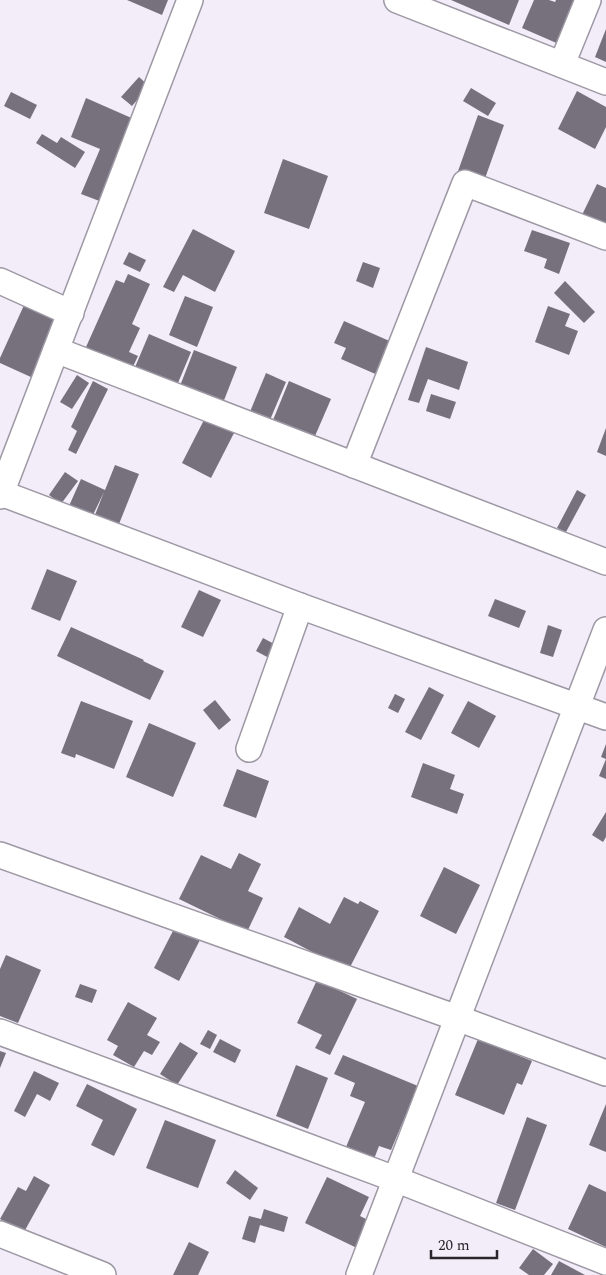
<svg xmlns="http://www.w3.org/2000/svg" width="606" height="1275" viewBox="0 0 606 1275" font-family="Spectral,serif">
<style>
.building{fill:#76717c}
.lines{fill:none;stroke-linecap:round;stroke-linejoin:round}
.minor-casing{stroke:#9d98a3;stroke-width:28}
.minor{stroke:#fff;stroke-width:25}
</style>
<rect width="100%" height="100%" fill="#f2edf9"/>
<!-- building -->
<g class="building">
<polygon points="127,0 168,0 162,15"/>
<polygon points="451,0 519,0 509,25"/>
<polygon points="534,0 549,0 555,2 556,0 580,0 561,45 522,28"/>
<polygon points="606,29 606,62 595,57"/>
<polygon points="139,77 149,86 132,106 121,97"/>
<polygon points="471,88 496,103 488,116 463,101"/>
<polygon points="577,91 606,107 606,127 595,149 558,129"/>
<polygon points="11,92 37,105 30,119 4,106"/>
<polygon points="86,98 136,120 102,202 81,194 100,149 71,137"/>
<polygon points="478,115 504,125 483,184 457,174"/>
<polygon points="42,134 57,143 61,137 85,152 75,168 36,143"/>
<polygon points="283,159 328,176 309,229 264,213"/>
<polygon points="597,184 606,188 606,229 581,217"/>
<polygon points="193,229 235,251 215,292 183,275 174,292 163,287"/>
<polygon points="532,230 570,243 559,274 544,268 547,259 524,251"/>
<polygon points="129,252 146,260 140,272 123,264"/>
<polygon points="363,262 380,268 373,288 356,281"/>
<polygon points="128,274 150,284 132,324 140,328 129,352 138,356 128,377 82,356 116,280 124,283"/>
<polygon points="565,281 595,312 584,323 554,293"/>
<polygon points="185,296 213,307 197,347 169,335"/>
<polygon points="25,303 60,318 33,378 0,363 0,358"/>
<polygon points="548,306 570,314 565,326 578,331 569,355 535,342"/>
<polygon points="344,321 394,343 380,376 341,359 346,348 334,343"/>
<polygon points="149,334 191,352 175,390 133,372"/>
<polygon points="426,347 468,362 459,390 428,379 419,403 408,400"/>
<polygon points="194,350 237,367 221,408 178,391"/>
<polygon points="266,373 286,382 267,427 247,419"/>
<polygon points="77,375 89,383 72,409 60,402"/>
<polygon points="93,381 108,389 76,454 68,450 77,431 71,427"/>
<polygon points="289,381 331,399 312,443 271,425"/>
<polygon points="431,394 456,402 450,419 426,411"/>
<polygon points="205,418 234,433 211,478 182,463"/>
<polygon points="606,428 606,456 597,452"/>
<polygon points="115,465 139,474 117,529 93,520 104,492 92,517 69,506 81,479 105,490"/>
<polygon points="65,472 78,481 61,504 49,495"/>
<polygon points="577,490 586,495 566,532 557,528"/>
<polygon points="47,569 77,581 60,621 31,609"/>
<polygon points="199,590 221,600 203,637 181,627"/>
<polygon points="495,599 526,611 519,628 488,616"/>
<polygon points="548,625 562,630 553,657 540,653"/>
<polygon points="71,627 144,660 143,661 164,671 150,700 57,656"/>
<polygon points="263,638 276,645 269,658 256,651"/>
<polygon points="429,687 444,695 421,740 405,732"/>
<polygon points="395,694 405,699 398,713 388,708"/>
<polygon points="215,700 231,720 219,730 203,710"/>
<polygon points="81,701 133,721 114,769 76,754 75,758 61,753"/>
<polygon points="468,701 496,716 479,748 451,733"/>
<polygon points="149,723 196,743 173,797 126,777"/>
<polygon points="606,744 606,779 599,776 606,759 601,757"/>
<polygon points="423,763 455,775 450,789 464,794 457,814 411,797"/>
<polygon points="237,769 269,781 256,818 223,806"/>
<polygon points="606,812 606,837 603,842 592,835"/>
<polygon points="239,853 261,864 248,891 263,898 247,932 179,899 201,855 231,869"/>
<polygon points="444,867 480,885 456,934 420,916"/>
<polygon points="344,897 358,904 360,901 379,911 348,971 284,937 299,907 330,924"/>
<polygon points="175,927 200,940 179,981 154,968"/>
<polygon points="6,955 41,970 18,1023 0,1016 0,969"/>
<polygon points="317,980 357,999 330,1055 315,1048 322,1035 297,1023"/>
<polygon points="80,984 97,990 92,1003 75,997"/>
<polygon points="128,1002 157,1018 147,1035 160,1042 152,1055 144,1051 134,1067 113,1055 118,1046 107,1040"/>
<polygon points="208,1030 217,1035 210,1049 200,1044"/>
<polygon points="220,1039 241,1050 235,1063 213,1052"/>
<polygon points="478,1039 532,1061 522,1085 517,1083 504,1115 455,1095"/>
<polygon points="180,1042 198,1053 177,1085 160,1074"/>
<polygon points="0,1051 6,1053 0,1068"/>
<polygon points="343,1055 418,1086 391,1150 379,1146 374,1159 346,1147 365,1102 350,1096 355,1083 334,1074"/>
<polygon points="296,1065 328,1078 308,1129 276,1116"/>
<polygon points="34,1071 59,1083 50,1101 37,1094 25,1117 14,1111"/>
<polygon points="87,1084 137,1109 114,1156 91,1145 103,1120 76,1106"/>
<polygon points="606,1104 606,1152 589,1145"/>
<polygon points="527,1117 547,1125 515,1210 496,1203"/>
<polygon points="165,1120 216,1140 198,1188 146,1168"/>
<polygon points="235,1170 258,1188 250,1200 226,1183"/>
<polygon points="34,1176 50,1185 24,1232 0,1219 18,1187 26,1191"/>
<polygon points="327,1177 369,1197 360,1216 372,1222 359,1249 305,1223"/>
<polygon points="589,1184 606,1192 606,1247 568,1229"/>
<polygon points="264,1209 288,1217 284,1232 260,1225 255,1243 242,1239 249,1216 261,1219"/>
<polygon points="189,1242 209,1252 198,1275 173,1275"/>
<polygon points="533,1249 553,1264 544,1275 529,1275 519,1268"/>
<polygon points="559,1261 585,1275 551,1275"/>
</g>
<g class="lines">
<defs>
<g id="minor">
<polyline points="397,0 606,82"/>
<polyline points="562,64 588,0"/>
<polyline points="0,281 71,313"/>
<polyline points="56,350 606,562"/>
<polyline points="354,465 465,183 606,237"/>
<polyline points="1,493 300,606 606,717"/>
<polyline points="0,496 190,0"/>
<polyline points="249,749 300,606"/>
<polyline points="0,855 457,1018 606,1073"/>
<polyline points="0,1032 395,1179 606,1262"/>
<polyline points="0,1234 103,1275"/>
<polyline points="359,1275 606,630"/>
</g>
</defs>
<!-- minor casing -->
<use href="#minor" class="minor-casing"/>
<!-- minor -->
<use href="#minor" class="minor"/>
</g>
<!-- scale -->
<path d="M431 1250v8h66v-8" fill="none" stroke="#28262a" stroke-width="2.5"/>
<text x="438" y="1250" font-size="15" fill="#28262a" stroke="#f2edf9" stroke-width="4" paint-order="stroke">20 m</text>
</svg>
